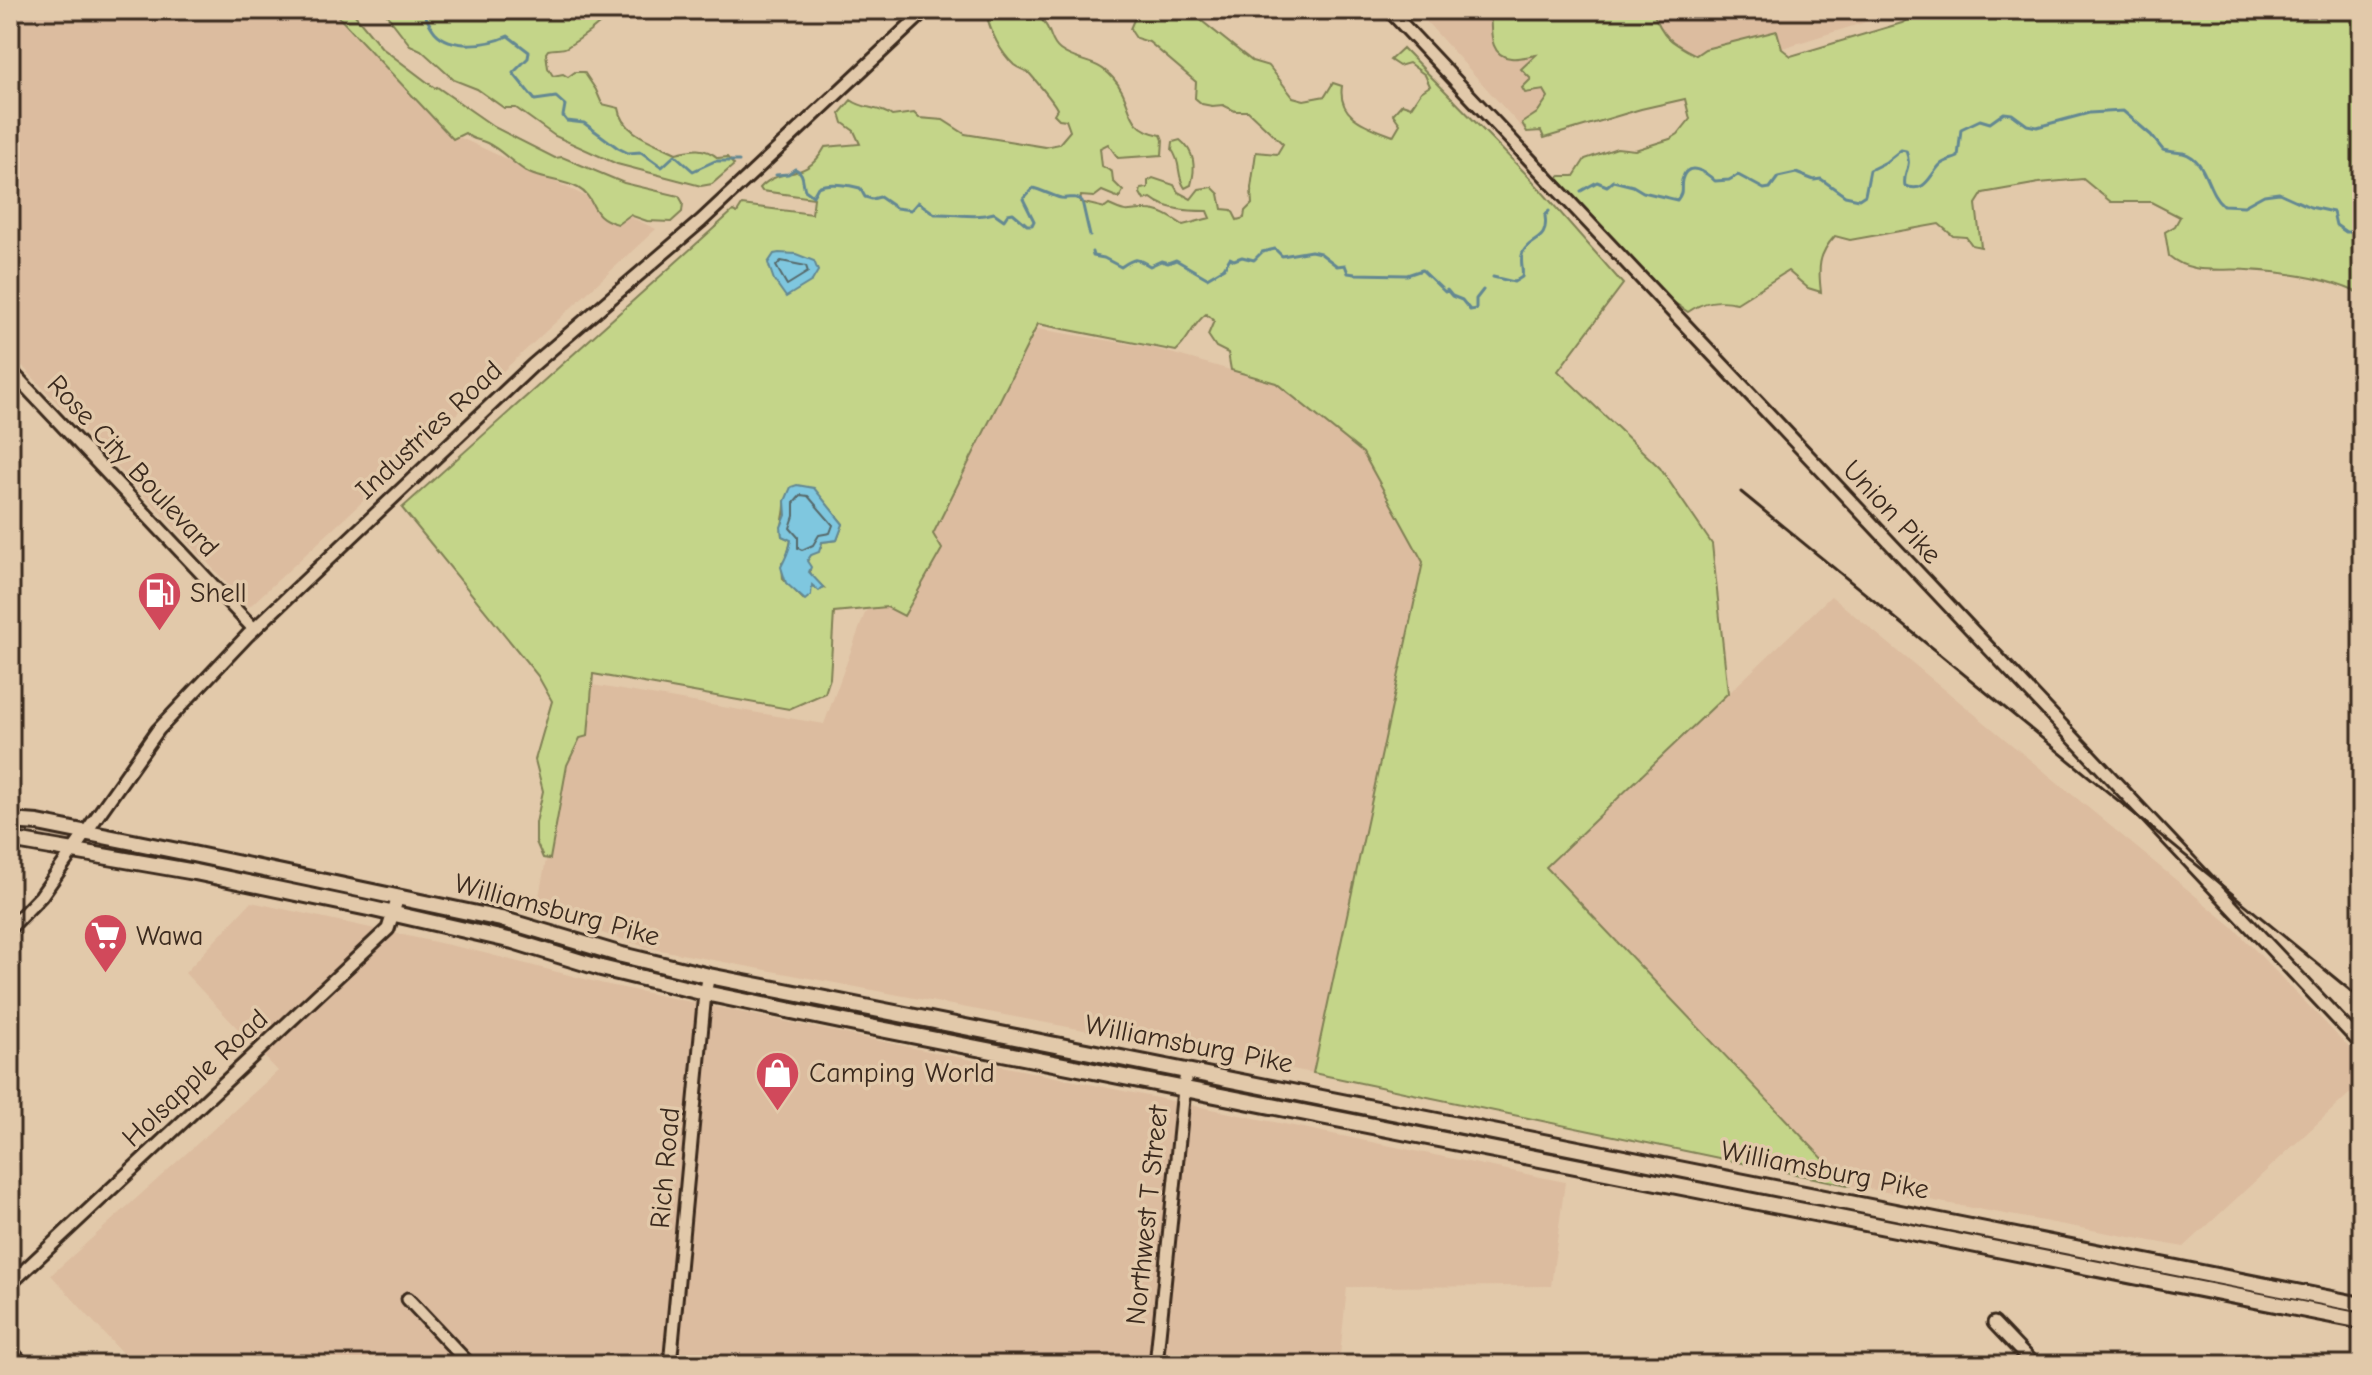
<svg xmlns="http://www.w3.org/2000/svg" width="2372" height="1375" viewBox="0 0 2372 1375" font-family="'Comic Neue',sans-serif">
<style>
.built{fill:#dcbc9f}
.green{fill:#c4d589;stroke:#808054;stroke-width:2;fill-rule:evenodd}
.water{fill:#7fc7df;stroke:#648892;stroke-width:2}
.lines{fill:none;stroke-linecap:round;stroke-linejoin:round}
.shore{stroke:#56696b;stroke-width:2}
.stream{stroke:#648892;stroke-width:3}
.minor-casing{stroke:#3b2a1e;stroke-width:17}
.major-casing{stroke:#3b2a1e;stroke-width:20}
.minor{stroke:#e2c9aa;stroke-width:11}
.major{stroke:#e2c9aa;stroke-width:14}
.rail{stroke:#3b2a1e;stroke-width:3}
.labels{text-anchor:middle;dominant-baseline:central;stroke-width:7;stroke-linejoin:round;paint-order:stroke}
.street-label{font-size:28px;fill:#3b2a1e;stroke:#e2c9aa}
.poi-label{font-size:28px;fill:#3b2a1e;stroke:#e2c9aa;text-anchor:start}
</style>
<rect width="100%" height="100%" fill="#e2c9aa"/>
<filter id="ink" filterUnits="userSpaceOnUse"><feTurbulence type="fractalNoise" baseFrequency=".0125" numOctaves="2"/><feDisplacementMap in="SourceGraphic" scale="16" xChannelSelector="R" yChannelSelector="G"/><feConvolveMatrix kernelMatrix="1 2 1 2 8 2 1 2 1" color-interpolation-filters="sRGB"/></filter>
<g filter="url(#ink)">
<!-- built -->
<g class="built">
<polygon points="330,10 444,130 656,229 249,607 10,353 10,11"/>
<polygon points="1416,10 1904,10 1523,129"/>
<polygon points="1038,329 1153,348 1276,383 1363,453 1423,562 1313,1073 649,948 536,912 580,683 824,724 865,613"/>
<polygon points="1831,596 2233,927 2362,1061 2362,1082 2184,1247 1848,1185 1546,867"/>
<polygon points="251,902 472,950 604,984 1565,1182 1551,1286 1347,1287 1339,1365 133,1365 51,1275 278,1071 185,973"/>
</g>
<!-- green -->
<g class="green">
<path d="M332 10H351L382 48 435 88 437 87 496 128 555 158 562 157 624 183 679 196 683 203 682 212 671 222 647 221 630 215 618 224C587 216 598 199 578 188 563 180 544 180 529 173 514 165 502 150 487 143 478 139 472 140 465 133L453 139Z"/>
<path d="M383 10H620L607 14C605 22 577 41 567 47 562 50 555 48 548 50L546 53 548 68 553 76 563 74 568 77 575 72H584L596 90 602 104 619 108C623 135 655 142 676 153 692 149 704 146 718 158L727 157 734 165 712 184 701 186 617 164 555 136 516 108H504L477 89 454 80 421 50 410 45Z"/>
<path d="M985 10H1033C1038 16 1045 22 1048 29 1052 37 1052 44 1060 50 1079 64 1095 58 1113 78 1135 102 1122 128 1161 135L1163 140 1162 155 1118 158 1108 144 1100 148 1102 166 1112 172 1113 181 1123 191 1119 198 1102 191 1094 197 1081 196 1080 202 1105 208 1109 205C1133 216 1125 209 1147 210 1161 210 1172 218 1183 225L1210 218 1207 211C1188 211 1166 210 1151 198L1144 200 1140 193 1141 189 1148 188V181L1153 178 1174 185 1178 192 1191 199 1199 189 1212 187 1219 194 1222 209 1232 210 1237 220 1244 218 1245 211 1252 204 1251 188 1256 152 1277 154 1283 144 1248 111H1235L1223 105 1212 106 1202 104 1195 98 1196 82 1149 42 1136 38 1130 29 1136 15 1131 10H1188L1252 61 1269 66 1293 97 1304 100 1325 96 1333 83 1342 86C1337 118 1368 126 1393 136L1400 124 1393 114 1402 104 1411 107 1421 92 1430 86 1425 75 1409 63 1399 66 1390 60 1403 48 1530 178 1623 284 1558 371 1660 468 1712 544 1728 693 1546 867 1848 1185 1313 1073 1423 562 1363 453 1276 383 1231 370 1228 353 1216 347 1208 335 1214 321 1206 314C1192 325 1189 340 1176 351L1038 324 933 534 942 549 904 616 887 607 834 612 830 678 825 693 789 709 593 674 588 736 580 738 567 765 550 859 543 858 536 842V823L543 791 535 760 552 701 538 676 402 508 733 211 737 213 742 205 812 214 814 198 762 191 760 188C781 165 805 184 825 147L860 144 854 131 843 123 840 113 851 100C864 110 879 106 892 116L914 113 919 118 943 120 965 134 1045 147 1059 144 1070 131 1066 120 1059 119 1054 114 1057 109C1054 102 1036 81 1030 74 1026 70 1019 69 1014 65 998 50 990 30 985 10ZM804 487 820 496 843 524 837 540 822 542 821 548 811 555 807 561 812 578 823 587 812 585 803 599 783 579 782 563 786 561 791 540 782 536C780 524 786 514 785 501L790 494Z"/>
<path d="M1490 10H1652C1663 37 1670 42 1696 55L1705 49 1777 31 1782 49 1791 56 1902 23 1928 10H2362V295C2329 277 2284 272 2247 270 2219 268 2191 275 2169 256L2165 232 2175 226 2180 217 2151 202H2111L2083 179 2039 183 1983 193 1976 204 1981 247 1972 245 1966 237 1953 236 1939 224 1850 240 1835 236C1818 254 1818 268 1821 292L1808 288 1788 271 1737 303C1718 299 1704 301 1688 312L1659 292 1557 178 1560 176H1574L1585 159 1617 148 1635 150 1670 139 1678 134 1690 119 1685 99 1641 109 1544 138 1541 131 1527 132 1522 123 1537 113 1548 97 1544 90 1525 93 1522 88 1531 79 1521 69 1536 55C1529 56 1518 59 1511 58 1487 56 1492 27 1490 10Z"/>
<path d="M1180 140C1195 152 1196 167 1191 185L1185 188C1176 176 1182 163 1172 150L1173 142Z"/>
</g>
<!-- water -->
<g class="water">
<polygon points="779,253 796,254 814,261 818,271 812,281 786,297 774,280 768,263 774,254"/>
<path d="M797 485 814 488 843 524 837 540 822 542 819 552 811 555 807 561 811 567 809 572 823 587 819 591 812 585 811 595 805 600 786 583 781 567C785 558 790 551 791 540L782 536 781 527 786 515 785 501 791 487Z"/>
</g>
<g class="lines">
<!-- shore -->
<g class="shore">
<polygon points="781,261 806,266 808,272 787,285 776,266"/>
<polygon points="801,495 808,496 833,525 830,533 819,535 813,545 802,550 798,548 798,537 790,528 794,516 794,503"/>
</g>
<!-- stream -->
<g class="stream">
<path d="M422 10C426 17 430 26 435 32 451 50 489 45 508 36L529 52 528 58 513 73 535 100 556 97 565 105 563 116 567 121 584 123 618 148 628 153 641 152 662 167 675 155 693 171 715 161H739"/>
<path d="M776 175 788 174 795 169C805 173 802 182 805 190L813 196 818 187C828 182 850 185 860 188L865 197 872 199 880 197 896 208 911 210 918 202 935 214C955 213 974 219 994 213L1004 220 1008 214 1013 213 1027 225H1032L1034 221 1023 199 1033 188C1042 190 1052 196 1061 198 1071 199 1073 195 1082 201L1090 236"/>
<path d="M1581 191 1597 182 1607 186 1613 181 1633 186 1643 192 1677 200C1684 192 1680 189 1682 180 1687 160 1706 172 1715 181L1729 180 1738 175 1764 189 1770 188 1778 177 1796 173 1814 180 1821 179 1845 196 1859 199 1865 195 1870 170 1886 162 1901 150 1906 151C1913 168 1902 172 1905 186 1926 193 1928 178 1940 165 1945 160 1952 160 1958 157L1961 129 1980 120 1990 123 2004 113 2012 114 2027 125 2037 127 2089 113 2123 111 2151 135 2163 150C2170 152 2177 152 2183 153 2208 160 2205 190 2223 205L2244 206 2264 195 2279 193 2310 207 2333 212 2336 225 2346 232H2352L2362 222"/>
<path d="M1092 252 1093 256 1104 258 1121 267C1135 257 1137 258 1150 266L1161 261 1168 263 1176 260 1207 278 1224 268 1230 258 1234 260 1242 257 1254 260 1262 252 1275 249 1282 256 1311 251 1320 253 1337 266 1345 265 1348 273 1355 274 1407 275 1422 270 1445 292 1447 290 1452 296 1462 300 1470 310 1476 309V299L1483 290"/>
<path d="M1493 277 1514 282 1522 277C1524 269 1519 261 1523 252 1531 237 1549 242 1545 216L1549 211"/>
</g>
<defs>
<g id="minor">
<polyline points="1389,10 2362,1045"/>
<polyline points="10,370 254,629"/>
<polyline points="10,928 41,896 158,730 248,635 533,365 701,221 926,10"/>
<polyline points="10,1284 388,929 398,897"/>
<polyline points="408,1299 470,1365"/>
<polyline points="1994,1323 2034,1365"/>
<polyline points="10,1350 24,1365"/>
<polyline points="670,1365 705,993 709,976"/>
<polyline points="1156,1365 1186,1070"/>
</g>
<g id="major">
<polyline points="10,821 38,823 183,852 501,919 622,955 709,976 2362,1305"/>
<polyline points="10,840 195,872 373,909 513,941 601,968 705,993 845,1022 2362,1321"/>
</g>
</defs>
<!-- minor casing -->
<use href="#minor" class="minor-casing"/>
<!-- major casing -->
<use href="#major" class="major-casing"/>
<!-- minor -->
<use href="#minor" class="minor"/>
<!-- major -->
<use href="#major" class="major"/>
<!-- rail -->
<polyline class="rail" points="1741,492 2362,1000"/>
</g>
</g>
<!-- icons -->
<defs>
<symbol id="fuel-pin" viewBox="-11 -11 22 30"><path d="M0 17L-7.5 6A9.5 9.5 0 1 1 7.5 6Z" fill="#d1495b" stroke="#e2c9aa"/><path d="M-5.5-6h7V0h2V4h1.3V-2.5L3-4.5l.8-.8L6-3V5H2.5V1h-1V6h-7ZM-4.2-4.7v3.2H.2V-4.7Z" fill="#fff"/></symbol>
<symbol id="supermarket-pin" viewBox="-11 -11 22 30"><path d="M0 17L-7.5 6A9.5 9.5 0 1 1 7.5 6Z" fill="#d1495b" stroke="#e2c9aa"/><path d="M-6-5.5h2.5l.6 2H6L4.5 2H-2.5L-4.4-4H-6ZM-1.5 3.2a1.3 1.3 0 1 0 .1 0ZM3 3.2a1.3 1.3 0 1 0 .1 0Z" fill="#fff"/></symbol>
<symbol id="shop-pin" viewBox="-11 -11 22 30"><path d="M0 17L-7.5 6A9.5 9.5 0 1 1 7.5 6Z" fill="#d1495b" stroke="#e2c9aa"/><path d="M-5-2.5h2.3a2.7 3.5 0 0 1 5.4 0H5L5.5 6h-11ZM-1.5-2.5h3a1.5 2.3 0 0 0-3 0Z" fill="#fff"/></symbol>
</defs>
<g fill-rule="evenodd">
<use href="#fuel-pin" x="134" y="568" width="51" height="69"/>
<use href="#supermarket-pin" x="80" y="910" width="51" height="69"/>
<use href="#shop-pin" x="752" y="1048" width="51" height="69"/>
</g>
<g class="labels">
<!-- street labels -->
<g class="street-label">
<text transform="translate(429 430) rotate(-43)">Industries Road</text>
<text transform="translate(133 466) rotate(47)">Rose City Boulevard</text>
<text transform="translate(1892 512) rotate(47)">Union Pike</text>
<text transform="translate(557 910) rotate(15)">Williamsburg Pike</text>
<text transform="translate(1189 1044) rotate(11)">Williamsburg Pike</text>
<text transform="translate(195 1078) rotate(-43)">Holsapple Road</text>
<text transform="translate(665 1168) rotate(-85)">Rich Road</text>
<text transform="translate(1825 1170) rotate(11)">Williamsburg Pike</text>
<text transform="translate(1147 1215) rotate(-84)">Northwest T Street</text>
</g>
<!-- poi labels -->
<g class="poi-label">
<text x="190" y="593">Shell</text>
<text x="136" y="936">Wawa</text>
<text x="809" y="1073">Camping World</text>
</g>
</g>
<!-- margin -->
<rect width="2372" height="1375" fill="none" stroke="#e2c9aa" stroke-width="40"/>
<rect x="20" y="20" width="2332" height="1335" fill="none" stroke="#3b2a1e" stroke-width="3" filter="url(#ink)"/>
</svg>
